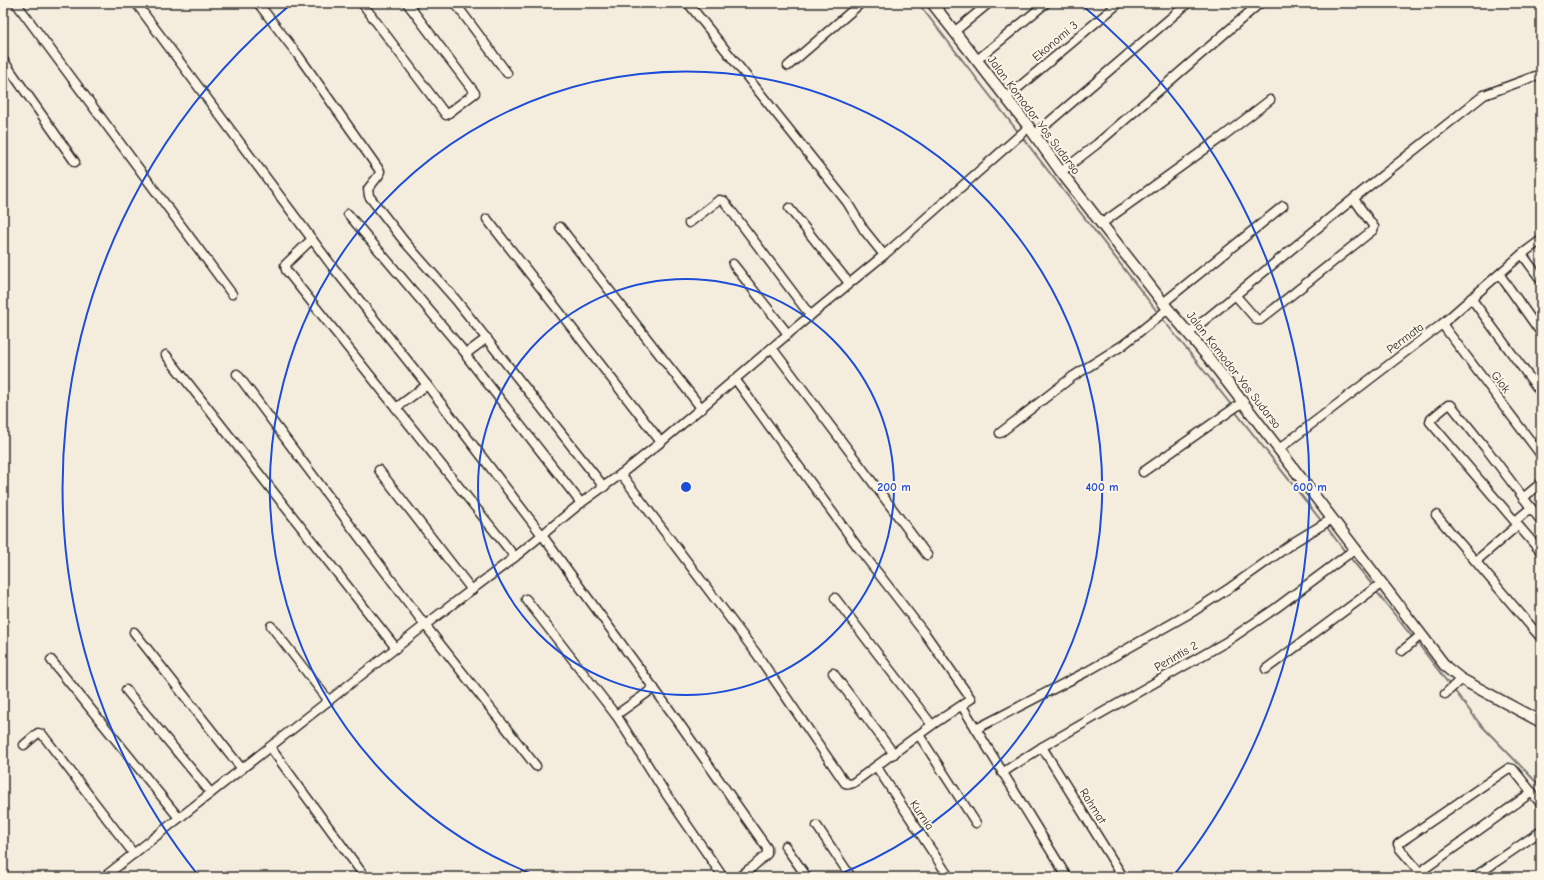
<svg xmlns="http://www.w3.org/2000/svg" width="1544" height="880" viewBox="0 0 1544 880" font-family="'Comic Neue',sans-serif">
<style>
.lines{fill:none;stroke-linecap:round;stroke-linejoin:round}
.stream{stroke:#7a7771;stroke-width:2}
.minor-casing{stroke:#2b2b2b;stroke-width:11}
.tertiary-casing{stroke:#2b2b2b;stroke-width:13}
.minor{stroke:#fcf5e5;stroke-width:8}
.tertiary{stroke:#fcf5e5;stroke-width:10}
.ring{fill:none;stroke:#1d4ed8;stroke-width:2}
.labels{text-anchor:middle;dominant-baseline:central;stroke-width:4;stroke-linejoin:round;paint-order:stroke}
.street-label{font-size:12px;fill:#2b2b2b;stroke:#fcf5e5}
.centre{fill:#1d4ed8;stroke:#fcf5e5;stroke-width:2}
.ring-label{font-size:12px;text-anchor:middle;font-weight:bold;fill:#1d4ed8;stroke:#fcf5e5;stroke-width:4;stroke-linejoin:round;paint-order:stroke}
</style>
<rect width="100%" height="100%" fill="#f4edde"/>
<filter id="ink" filterUnits="userSpaceOnUse"><feTurbulence type="fractalNoise" baseFrequency=".025" numOctaves="2"/><feDisplacementMap in="SourceGraphic" scale="8" xChannelSelector="R" yChannelSelector="G"/><feConvolveMatrix kernelMatrix="1 2 1 2 8 2 1 2 1" color-interpolation-filters="sRGB"/></filter>
<g filter="url(#ink)">
<g class="lines">
<!-- stream -->
<g class="stream">
<polyline points="918,3 1019,133"/>
<polyline points="1022,137 1159,314"/>
<polyline points="1161,317 1232,406"/>
<polyline points="1234,410 1323,523"/>
<polyline points="1326,526 1346,553"/>
<polyline points="1349,556 1374,587"/>
<polyline points="1376,591 1413,638"/>
<polyline points="1416,641 1451,687"/>
<polyline points="1454,690 1480,724 1541,787"/>
</g>
<defs>
<g id="minor">
<polyline points="16,3 232,294"/>
<polyline points="136,3 332,266 427,385 542,535 677,720 767,848 767,854 748,871 751,877"/>
<polyline points="258,3 298,55 380,171 379,175 368,189 369,196 404,241 456,300 604,487"/>
<polyline points="362,3 446,115 475,93 407,3"/>
<polyline points="455,3 507,73"/>
<polyline points="688,3 847,202 864,230 884,255"/>
<polyline points="954,32 989,3"/>
<polyline points="3,60 75,162"/>
<polyline points="977,60 1046,3"/>
<polyline points="788,66 861,3"/>
<polyline points="1006,98 1119,3"/>
<polyline points="1034,135 1188,3"/>
<polyline points="1061,172 1097,144 1260,3"/>
<polyline points="789,208 849,283"/>
<polyline points="348,214 467,355"/>
<polyline points="487,219 661,442"/>
<polyline points="689,223 719,200 724,201 810,315"/>
<polyline points="1101,224 1222,137 1270,100"/>
<polyline points="560,227 702,409"/>
<polyline points="312,239 285,265 286,270 515,557"/>
<polyline points="1522,254 1541,280"/>
<polyline points="733,264 788,334"/>
<polyline points="1500,275 1541,333"/>
<polyline points="1236,296 1257,320 1260,320 1373,230 1374,227 1354,199"/>
<polyline points="1471,298 1541,393"/>
<polyline points="1163,303 1283,206"/>
<polyline points="1442,324 1541,455"/>
<polyline points="1189,333 1369,186 1484,95 1541,74"/>
<polyline points="487,338 467,353 467,357 581,503"/>
<polyline points="772,348 927,555"/>
<polyline points="166,355 396,648"/>
<polyline points="237,374 425,625 536,766"/>
<polyline points="396,408 427,385"/>
<polyline points="1000,433 1072,377 1123,345 1168,309"/>
<polyline points="1279,449 1442,324 1522,254 1541,240"/>
<polyline points="379,470 472,590"/>
<polyline points="1143,472 1243,402"/>
<polyline points="621,474 756,653 845,783 850,784 853,783 932,725 971,699 926,635 857,546 735,379"/>
<polyline points="1523,498 1541,483"/>
<polyline points="1436,515 1541,638"/>
<polyline points="1515,521 1531,508"/>
<polyline points="1541,521 1488,451 1451,405 1448,405 1431,419 1430,422 1541,552"/>
<polyline points="1476,561 1518,525"/>
<polyline points="835,598 932,725"/>
<polyline points="526,599 618,718 664,791 723,877"/>
<polyline points="271,626 329,701"/>
<polyline points="134,632 242,769"/>
<polyline points="1402,651 1421,635"/>
<polyline points="51,660 179,818"/>
<polyline points="1266,669 1382,583"/>
<polyline points="833,673 894,754"/>
<polyline points="126,690 211,793"/>
<polyline points="1445,694 1461,679"/>
<polyline points="962,706 1067,877"/>
<polyline points="616,715 654,688"/>
<polyline points="976,729 1086,672 1194,611 1231,587 1294,542 1332,519"/>
<polyline points="919,735 976,823"/>
<polyline points="24,745 38,733 42,734 134,854"/>
<polyline points="270,747 365,877"/>
<polyline points="1042,747 1123,877"/>
<polyline points="876,766 949,877"/>
<polyline points="1002,773 1042,747 1226,642 1276,608 1355,549"/>
<polyline points="817,826 851,877"/>
<polyline points="785,846 807,877"/>
<polyline points="1420,872 1532,792"/>
<polyline points="104,877 425,625 515,557 581,503 621,474 661,442 788,334 884,255 1029,127"/>
<polyline points="739,877 749,869"/>
<polyline points="1424,877 1400,849 1398,844 1509,768 1513,769 1541,804"/>
<polyline points="1474,877 1541,831"/>
</g>
<polyline id="tertiary" points="932,3 1029,127 1061,172 1168,309 1208,357 1446,667 1461,679 1541,722"/>
</defs>
<!-- minor casing -->
<use href="#minor" class="minor-casing"/>
<!-- tertiary casing -->
<use href="#tertiary" class="tertiary-casing"/>
<!-- minor -->
<use href="#minor" class="minor"/>
<!-- tertiary -->
<use href="#tertiary" class="tertiary"/>
</g>
</g>
<!-- distance rings -->
<g class="ring">
<circle cx="686" cy="487" r="208"/>
<path d="M540 877A416 416 0 1 1 832 877"/>
<path d="M198 875A624 624 0 0 1 289 6M1083 6A624 624 0 0 1 1174 875"/>
</g>
<g class="labels">
<!-- street labels -->
<g class="street-label">
<text transform="translate(1055 41) rotate(-40)">Ekonomi 3</text>
<text transform="translate(1034 115) rotate(53)">Jalan Komodor Yos Sudarso</text>
<text transform="translate(1405 338) rotate(-37)">Permata</text>
<text transform="translate(1234 370) rotate(52)">Jalan Komodor Yos Sudarso</text>
<text transform="translate(1501 382) rotate(53)">Giok</text>
<text transform="translate(1176 656) rotate(-30)">Perintis 2</text>
<text transform="translate(1093 806) rotate(58)">Rahmat</text>
<text transform="translate(922 815) rotate(56)">Kurnia</text>
</g>
</g>
<circle cx="686" cy="487" r="6" class="centre"/>
<g class="ring-label">
<text x="894" y="491">200 m</text>
<text x="1102" y="491">400 m</text>
<text x="1310" y="491">600 m</text>
</g>
<!-- margin -->
<rect width="1544" height="880" fill="none" stroke="#fcf5e5" stroke-width="16"/>
<rect x="8" y="8" width="1528" height="864" fill="none" stroke="#2b2b2b" stroke-width="1.5" filter="url(#ink)"/>
</svg>
